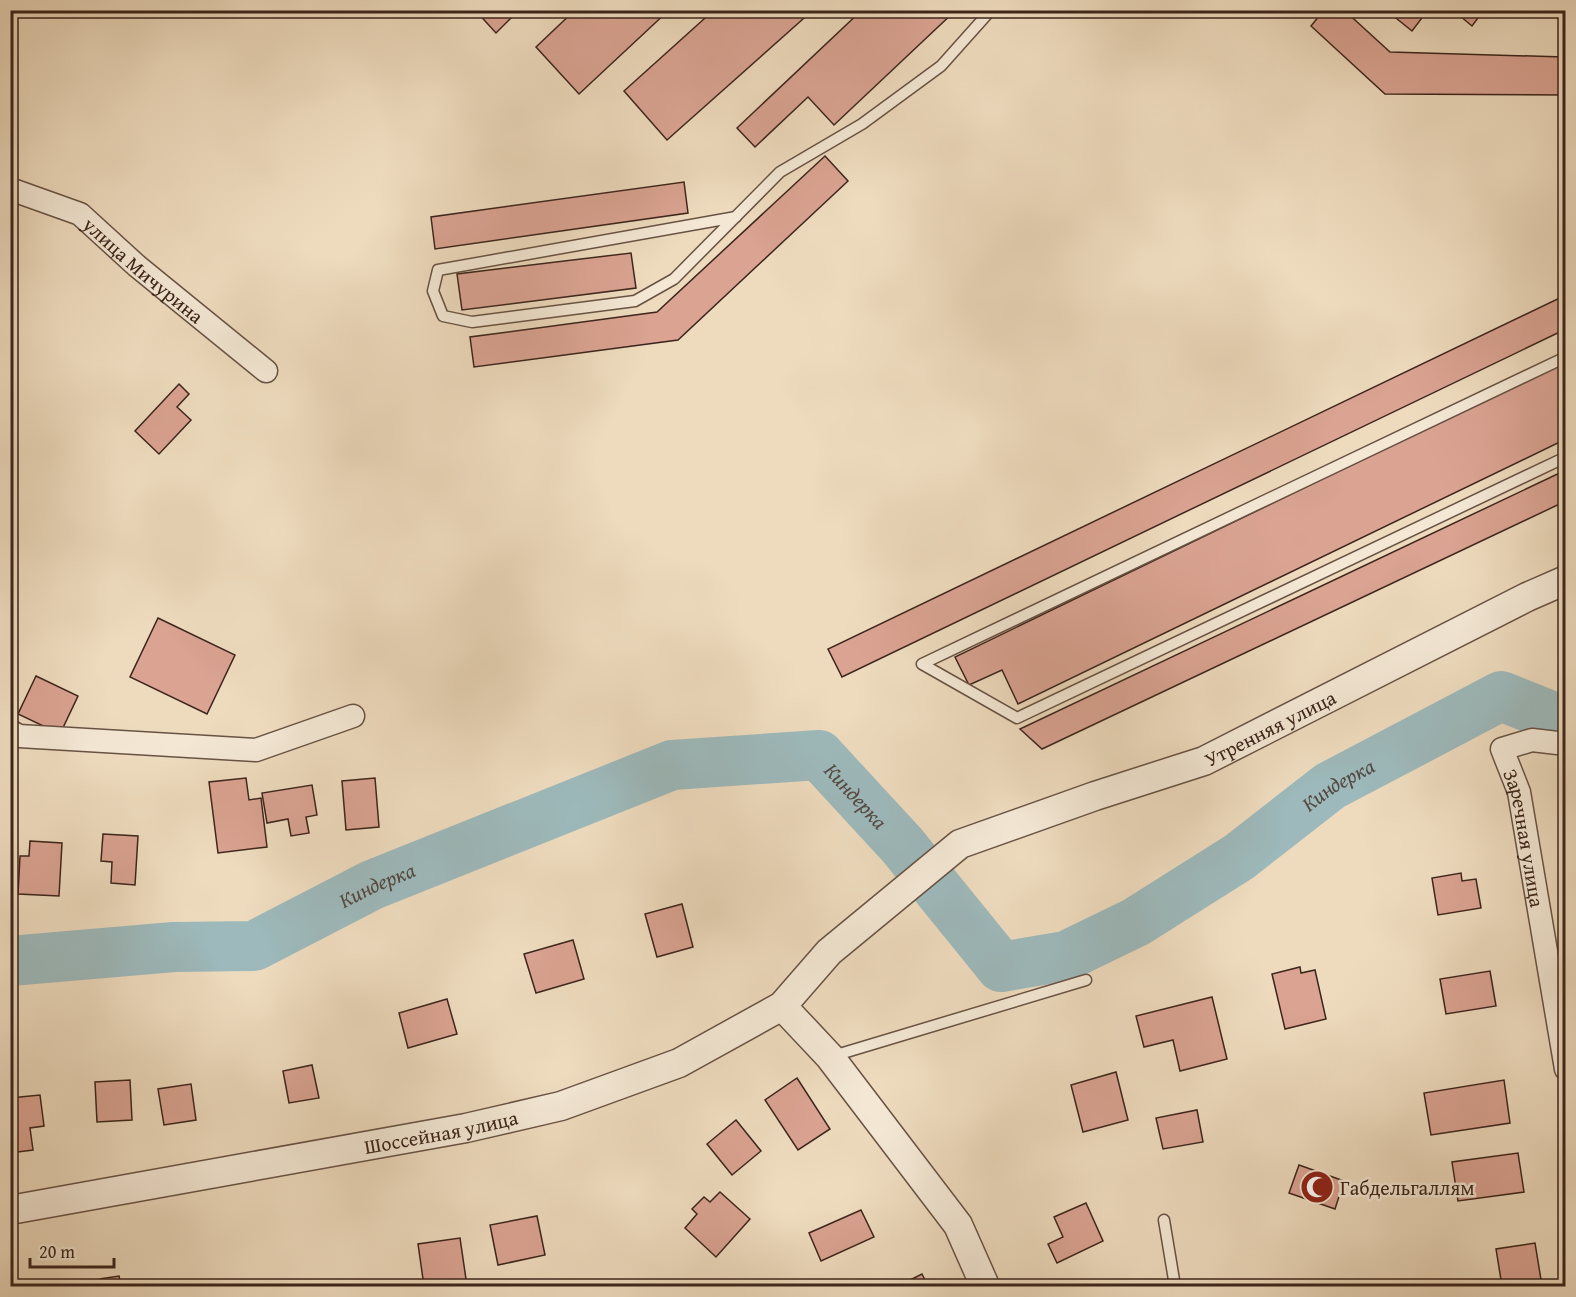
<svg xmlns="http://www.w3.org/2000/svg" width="1576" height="1297" viewBox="0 0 1576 1297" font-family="'Gentium Book Plus',serif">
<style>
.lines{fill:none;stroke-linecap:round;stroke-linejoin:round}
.river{stroke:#9db9bb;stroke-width:50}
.building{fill:#daa392;stroke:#3c251b;stroke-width:1.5}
.service-casing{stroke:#685244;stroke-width:13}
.minor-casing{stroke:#685244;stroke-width:25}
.tertiary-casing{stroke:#685244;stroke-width:31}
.service{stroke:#f4e8d5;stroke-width:10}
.minor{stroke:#f4e8d5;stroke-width:22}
.tertiary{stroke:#f4e8d5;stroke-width:28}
.labels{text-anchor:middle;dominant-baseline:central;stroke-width:5;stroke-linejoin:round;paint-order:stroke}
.street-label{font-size:20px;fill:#3c251b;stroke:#f4e8d5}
.poi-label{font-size:20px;fill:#3c251b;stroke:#f4e8d5;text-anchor:start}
.water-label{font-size:21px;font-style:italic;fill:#544a43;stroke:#f4e8d5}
</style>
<rect width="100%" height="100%" fill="#eedbbe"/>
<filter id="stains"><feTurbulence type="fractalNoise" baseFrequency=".00333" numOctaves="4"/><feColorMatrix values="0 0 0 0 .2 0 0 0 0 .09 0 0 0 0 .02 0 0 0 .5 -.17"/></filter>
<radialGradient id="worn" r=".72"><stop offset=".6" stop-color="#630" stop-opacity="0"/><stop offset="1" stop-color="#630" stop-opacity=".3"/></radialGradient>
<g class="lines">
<!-- river -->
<path class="river" id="s1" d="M10 961 174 947 254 946 372 885 672 765 819 755 902 845 1001 967 1066 956 1136 922 1239 857 1330 786 1501 696 1566 722"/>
</g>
<!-- building -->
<g class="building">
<polygon points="475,10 519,10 496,33"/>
<polygon points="575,10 669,10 579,94 536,47"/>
<polygon points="714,10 813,10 667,140 624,91"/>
<polygon points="862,10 956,10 834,125 808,97 755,147 737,128"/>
<polygon points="1324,10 1344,10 1390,52 1563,57 1566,95 1385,94 1311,26"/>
<polygon points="1386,10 1428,10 1412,31"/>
<polygon points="1453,10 1484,10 1472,26"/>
<polygon points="1547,10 1566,10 1566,23 1565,23"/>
<polygon points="825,156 848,181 678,340 474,367 470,337 657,312"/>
<polygon points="684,182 688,213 435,249 431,217"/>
<polygon points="631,253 636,288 462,310 457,274"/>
<polygon points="1566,295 1566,329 842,677 828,649"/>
<polygon points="1566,361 1566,439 1018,704 1002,670 969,685 955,657"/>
<polygon points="179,384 189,394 177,407 191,420 159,454 135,431"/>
<polygon points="1566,470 1566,501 1042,749 1020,729"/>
<polygon points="158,618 235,655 207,714 130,677"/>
<polygon points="36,676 78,696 60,734 18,714"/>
<polygon points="246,778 249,800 261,798 267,847 218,853 209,782"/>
<polygon points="375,778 379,827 346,830 342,781"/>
<polygon points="312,785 317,815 306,817 309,833 291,836 288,819 267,823 262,793"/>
<polygon points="103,834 138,836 135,885 111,883 112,862 101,861"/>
<polygon points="30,841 62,843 59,896 18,894 20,856 29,856"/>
<polygon points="1461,873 1462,881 1476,879 1481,908 1438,915 1432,878"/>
<polygon points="682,904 693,947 657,957 645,914"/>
<polygon points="573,940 584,979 536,993 524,954"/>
<polygon points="1300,967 1301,973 1315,970 1326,1019 1285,1029 1272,974"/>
<polygon points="1490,971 1496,1006 1446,1014 1440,979"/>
<polygon points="1212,997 1227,1059 1180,1071 1173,1040 1144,1047 1136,1016"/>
<polygon points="447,999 457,1034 408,1048 399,1013"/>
<polygon points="312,1065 319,1098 289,1103 283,1071"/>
<polygon points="1116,1072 1128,1120 1083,1132 1071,1085"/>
<polygon points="797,1078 830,1129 798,1150 765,1100"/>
<polygon points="130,1080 132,1120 97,1122 95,1082"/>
<polygon points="1504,1080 1510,1123 1431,1135 1424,1093"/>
<polygon points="191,1084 196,1120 164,1125 158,1089"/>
<polygon points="40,1095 44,1126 30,1128 33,1150 10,1153 10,1098"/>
<polygon points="1197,1110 1203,1142 1163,1149 1156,1118"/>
<polygon points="736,1120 761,1151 732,1175 707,1144"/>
<polygon points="1518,1153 1524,1192 1458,1201 1452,1162"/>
<polygon points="1299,1165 1344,1181 1335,1209 1289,1193"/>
<polygon points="720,1192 750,1219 716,1257 685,1228 697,1214 692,1209 704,1197 710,1202"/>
<polygon points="1086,1203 1103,1241 1057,1263 1048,1244 1063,1237 1054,1217"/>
<polygon points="861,1210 874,1237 821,1261 809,1233"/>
<polygon points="537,1216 545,1255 498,1265 490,1225"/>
<polygon points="460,1238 467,1286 424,1286 418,1244"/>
<polygon points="1535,1243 1542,1286 1502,1286 1496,1249"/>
<polygon points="922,1274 928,1286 898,1286"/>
<polygon points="119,1276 121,1286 101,1286 100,1279"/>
</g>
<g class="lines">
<defs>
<g id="service">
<polyline points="736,217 438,270 433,291 443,316 472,322 635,301 674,279 780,172 862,124 941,66 991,10"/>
<polyline points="1566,357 922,664 1017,718 1566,457"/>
<polyline points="833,1056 1086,980"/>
<polyline points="1164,1220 1175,1286"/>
</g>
<g id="minor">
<path id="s2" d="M10 189 80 214 137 266 266 371"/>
<polyline points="10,731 19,736 256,750 353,716"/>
<path id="s3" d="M1566 744 1532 740 1502 749 1519 792 1566 1069"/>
</g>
<g id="tertiary">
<polyline points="782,1006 830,1057 958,1225 985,1286"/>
<path id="s4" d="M10 1210 466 1128 561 1106 679 1063 782 1006 829 952 960 844 1095 796 1204 761 1527 597 1566 580"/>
</g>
</defs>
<!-- service casing -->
<use href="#service" class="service-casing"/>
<!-- minor casing -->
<use href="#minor" class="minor-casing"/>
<!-- tertiary casing -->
<use href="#tertiary" class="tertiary-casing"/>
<!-- service -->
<use href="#service" class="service"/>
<!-- minor -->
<use href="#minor" class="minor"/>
<!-- tertiary -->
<use href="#tertiary" class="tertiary"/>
</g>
<!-- icons -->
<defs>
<symbol id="mosque-disc" viewBox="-11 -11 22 22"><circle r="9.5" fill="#8f2418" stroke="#f4e8d5"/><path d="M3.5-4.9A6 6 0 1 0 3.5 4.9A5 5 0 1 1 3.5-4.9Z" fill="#fff"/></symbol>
</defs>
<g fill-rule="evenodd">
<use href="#mosque-disc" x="1298" y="1168" width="38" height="38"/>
</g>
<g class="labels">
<!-- street labels -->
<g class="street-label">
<text stroke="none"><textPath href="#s2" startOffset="159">улица Мичурина</textPath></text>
<text stroke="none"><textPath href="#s4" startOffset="1377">Утренняя улица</textPath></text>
<text stroke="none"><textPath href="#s3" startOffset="158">Заречная улица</textPath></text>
<text stroke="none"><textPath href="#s4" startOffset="438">Шоссейная улица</textPath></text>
</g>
<!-- poi labels -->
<g class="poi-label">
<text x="1340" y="1187">Габдельгаллям</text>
</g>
<!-- water labels -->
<g class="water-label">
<text stroke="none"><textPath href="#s1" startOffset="1516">Киндерка</textPath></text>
<text stroke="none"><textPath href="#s1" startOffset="903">Киндерка</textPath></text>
<text stroke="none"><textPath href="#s1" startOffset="382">Киндерка</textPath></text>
</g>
</g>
<!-- margin -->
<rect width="1576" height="1297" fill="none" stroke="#eedbbe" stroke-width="36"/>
<rect x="12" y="12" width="1552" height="1273" fill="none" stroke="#3c251b" stroke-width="3"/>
<rect x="18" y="18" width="1540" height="1261" fill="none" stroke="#3c251b" stroke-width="1.5"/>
<!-- scale -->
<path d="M30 1258v9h84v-9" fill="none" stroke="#3c251b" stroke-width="3"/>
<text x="39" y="1258" font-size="18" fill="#3c251b" stroke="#f4e8d5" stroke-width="4.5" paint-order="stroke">20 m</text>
<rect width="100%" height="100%" filter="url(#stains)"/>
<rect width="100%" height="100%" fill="url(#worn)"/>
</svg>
